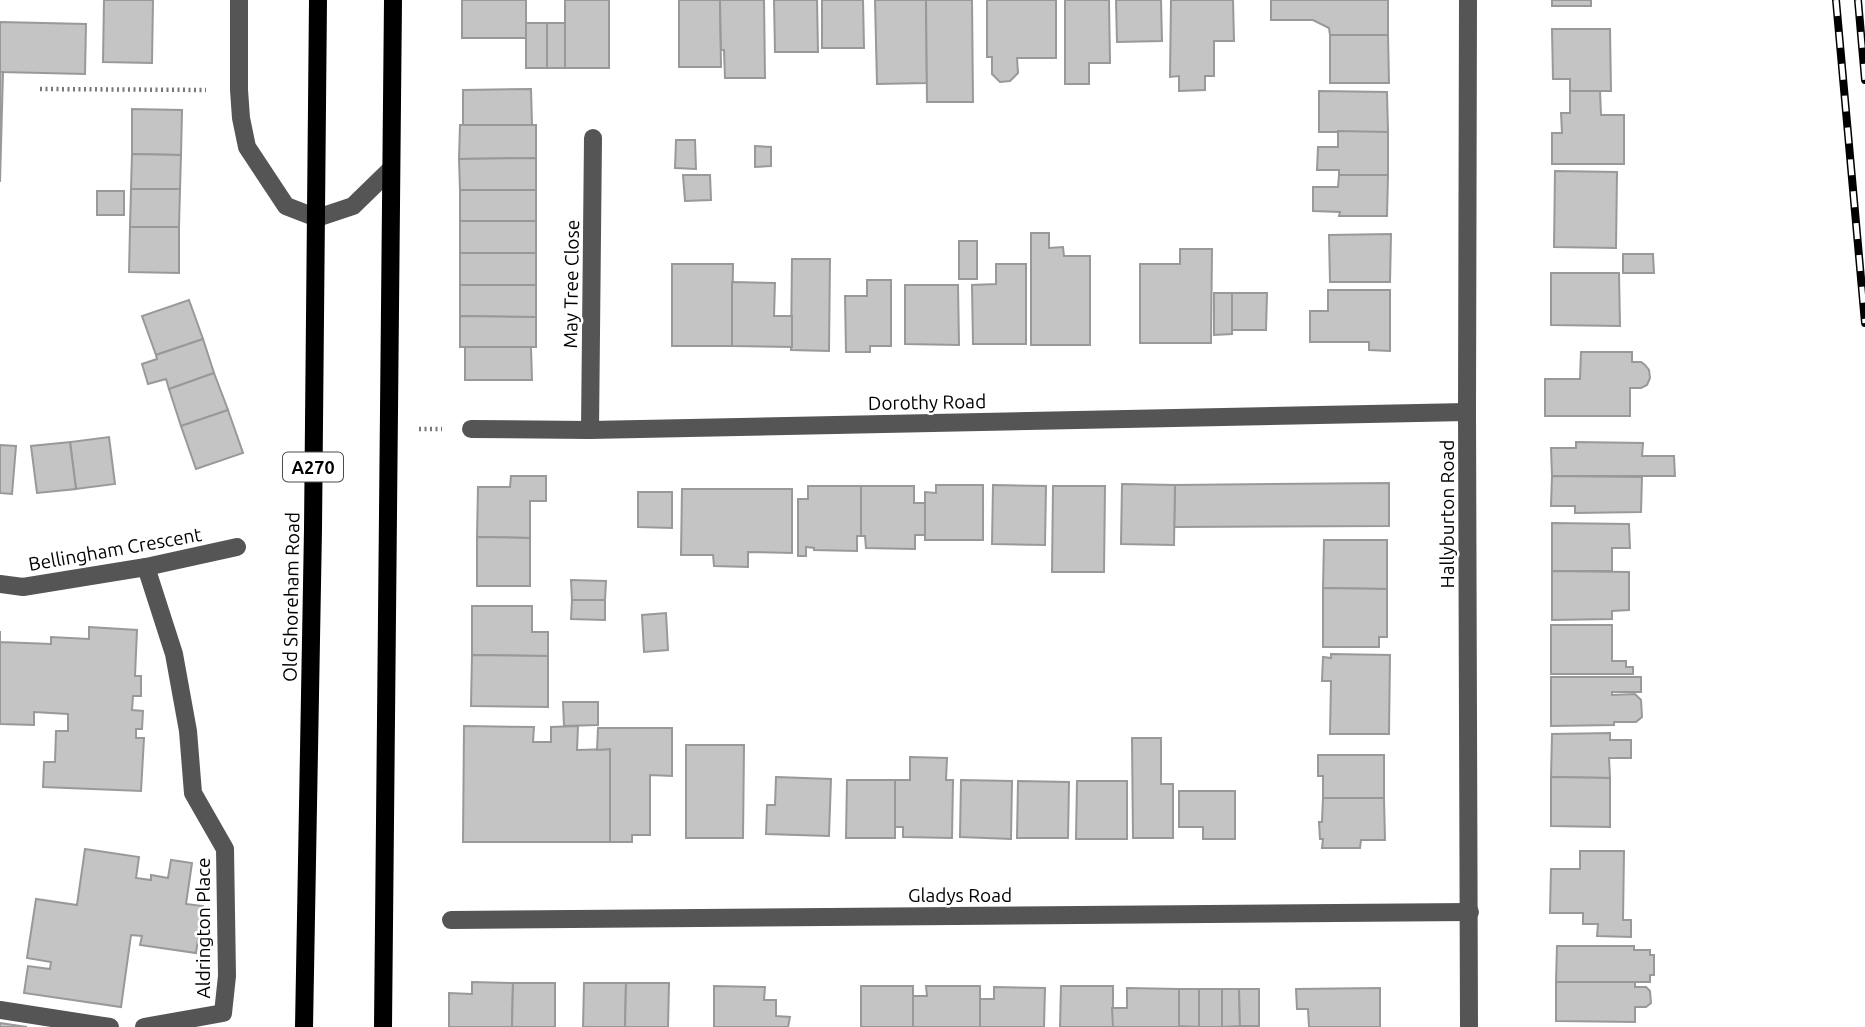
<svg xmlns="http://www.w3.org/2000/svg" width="1865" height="1027" viewBox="0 0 1865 1027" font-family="Ubuntu,sans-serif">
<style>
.building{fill:#c4c4c4;stroke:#999;stroke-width:2}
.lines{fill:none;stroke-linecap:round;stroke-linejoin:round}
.path{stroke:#777;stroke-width:4.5;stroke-dasharray:2 3.5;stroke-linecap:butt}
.minor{stroke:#555;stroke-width:18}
.major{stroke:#000;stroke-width:18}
.rail-casing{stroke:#000;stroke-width:8}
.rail{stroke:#fff;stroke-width:5;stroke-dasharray:16;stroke-linecap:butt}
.labels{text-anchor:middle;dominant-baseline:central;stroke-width:5;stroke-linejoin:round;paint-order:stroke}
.shield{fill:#fff;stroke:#4c4c4c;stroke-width:2}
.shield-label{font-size:18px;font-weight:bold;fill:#000}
.street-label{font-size:19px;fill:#000;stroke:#fff}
</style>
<rect width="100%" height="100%" fill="#fff"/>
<!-- building -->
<g class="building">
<polygon points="104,0 153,0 152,63 103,62"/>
<rect x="462" y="0" width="64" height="38"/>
<rect x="565" y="0" width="44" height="68"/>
<polygon points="679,0 720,0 721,67 679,67"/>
<polygon points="720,0 764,0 765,78 725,78 724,50 721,50"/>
<polygon points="774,0 817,0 818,52 775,52"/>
<polygon points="822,0 863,0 864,48 822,48"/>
<polygon points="875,0 926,0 927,83 877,84"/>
<polygon points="926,0 972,0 973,102 927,102"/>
<polygon points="987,0 1056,0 1056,58 1017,58 1018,73 1010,81 1000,82 992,74 992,57 987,57"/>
<polygon points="1065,0 1109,0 1110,63 1089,63 1089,84 1065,84"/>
<polygon points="1116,0 1161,0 1162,41 1117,42"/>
<polygon points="1171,0 1233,0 1234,41 1214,41 1214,76 1205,76 1205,90 1179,91 1179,76 1170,77"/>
<polygon points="1271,0 1388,0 1388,35 1330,35 1329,28 1313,20 1271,20"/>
<rect x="1552" y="0" width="39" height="6"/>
<polygon points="0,22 86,24 85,74 0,72"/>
<rect x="526" y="23" width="21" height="45"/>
<rect x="547" y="23" width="18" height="45"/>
<polygon points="1552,29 1610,29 1611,91 1570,91 1570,79 1553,79"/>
<polygon points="1330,35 1388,35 1389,83 1330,83"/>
<polygon points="0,72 3,72 0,182"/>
<polygon points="531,89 532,125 463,125 463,90"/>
<polygon points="1319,91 1387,92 1388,132 1319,132"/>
<polygon points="1570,91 1600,91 1601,115 1624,115 1624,164 1552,164 1552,133 1562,133 1561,113 1570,113"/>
<polygon points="132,109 182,110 181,155 132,154"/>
<polygon points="460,125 536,125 536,158 459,159"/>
<polygon points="1338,131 1388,132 1388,175 1339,175 1339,170 1317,170 1318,147 1338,147"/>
<polygon points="676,140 695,140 696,169 675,168"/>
<polygon points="755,146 771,147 771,166 755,167"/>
<polygon points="132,154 181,155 180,189 131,189"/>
<polygon points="536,158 536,190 460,190 459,159"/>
<polygon points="1555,171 1617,172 1616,248 1554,247"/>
<polygon points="683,175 710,175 711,200 685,201"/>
<polygon points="1339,175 1388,175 1387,216 1339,216 1340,212 1313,211 1313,187 1338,187"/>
<polygon points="131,189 180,189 179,227 130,227"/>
<rect x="460" y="190" width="76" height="31"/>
<rect x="97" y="191" width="27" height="24"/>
<rect x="460" y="221" width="76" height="32"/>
<polygon points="130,227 179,227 179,273 129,272"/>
<polygon points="1031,233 1049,233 1049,248 1063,247 1064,256 1090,256 1090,345 1031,345"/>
<polygon points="1391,234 1390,282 1330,282 1329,235"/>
<rect x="959" y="241" width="18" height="38"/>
<polygon points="1180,249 1212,249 1211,343 1140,343 1140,264 1180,264"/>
<rect x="460" y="253" width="76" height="32"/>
<polygon points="1623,254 1653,254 1654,273 1623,273"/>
<polygon points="792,259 830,259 829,351 791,350"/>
<polygon points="672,264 733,264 732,346 672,346"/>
<polygon points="996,264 1026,264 1026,344 973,344 972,285 996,284"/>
<polygon points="1551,273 1619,273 1620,326 1551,325"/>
<polygon points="867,280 891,280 891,346 870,346 870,352 846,352 845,296 867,296"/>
<polygon points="732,282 775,283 774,316 792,316 792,347 732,346"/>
<polygon points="460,285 536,285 536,317 460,316"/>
<polygon points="905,285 958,285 959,345 905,344"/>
<polygon points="1328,290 1390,290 1390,351 1369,350 1369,342 1310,342 1310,311 1328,311"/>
<polygon points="1214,293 1232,293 1232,334 1214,335"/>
<polygon points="1232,293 1267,293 1266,330 1232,330"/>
<polygon points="189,300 203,339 156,355 142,316"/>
<polygon points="460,316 536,317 536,347 460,347"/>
<polygon points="203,339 214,373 169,389 166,379 148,384 142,364 157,359 156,355"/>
<polygon points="465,347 531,347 532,380 465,380"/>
<polygon points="1581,352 1632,352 1632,362 1641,362 1645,365 1649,370 1650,378 1647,385 1641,388 1630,388 1630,416 1545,416 1545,379 1580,379"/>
<polygon points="214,373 228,410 181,426 169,389"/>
<polygon points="228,410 243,453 196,469 181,426"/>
<polygon points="109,437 115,484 76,489 70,442"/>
<polygon points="70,442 76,489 37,493 31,446"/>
<polygon points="1576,442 1643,443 1642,456 1674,456 1675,476 1552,476 1551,448 1576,448"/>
<polygon points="0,445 16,446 12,494 0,493"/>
<polygon points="511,476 546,476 546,501 530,501 530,538 477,537 478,487 510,487"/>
<polygon points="1552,476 1642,477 1641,512 1575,513 1575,506 1551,506"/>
<polygon points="1389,483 1389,526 1174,527 1175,485"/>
<polygon points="1122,484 1175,485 1174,545 1121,544"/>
<polygon points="936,485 983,485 983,540 925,540 925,492 936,493"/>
<polygon points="993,485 1046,486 1045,545 992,544"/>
<polygon points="808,486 861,486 861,536 857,536 857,551 814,550 814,548 806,547 806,556 798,556 798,499 808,499"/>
<polygon points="861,486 914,486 914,503 925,503 925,535 915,535 915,549 866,548 865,536 861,536"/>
<polygon points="1053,486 1105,486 1104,572 1052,572"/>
<polygon points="682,489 792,489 792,553 748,552 748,567 714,566 713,555 681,555"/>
<polygon points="638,492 672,492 672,528 638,527"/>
<polygon points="1552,523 1629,524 1630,548 1612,548 1612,571 1552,571"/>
<polygon points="477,537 530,538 530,586 477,586"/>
<polygon points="1324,540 1387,540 1387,589 1323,588"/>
<polygon points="1552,571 1629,572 1629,610 1612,611 1612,619 1552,620"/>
<polygon points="571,580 606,581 605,600 572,600"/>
<polygon points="1323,588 1387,589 1387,637 1379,637 1379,647 1323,647"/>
<polygon points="572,600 605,600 605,620 571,619"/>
<polygon points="472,606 532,606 532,632 548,632 548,656 472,655"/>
<polygon points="666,613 668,650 644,652 642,615"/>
<polygon points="1551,625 1612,625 1612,661 1626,661 1626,667 1633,667 1633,674 1551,674"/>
<polygon points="89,627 137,630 135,676 141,676 141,696 133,696 132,710 143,711 142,729 136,729 136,738 144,738 141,791 43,787 44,762 55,762 56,731 68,731 68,714 34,712 34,725 0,724 0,631 0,642 51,644 51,637 89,639"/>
<polygon points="1331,654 1390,655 1389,734 1330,734 1331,681 1322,681 1323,657 1331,658"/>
<polygon points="472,655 548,656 548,707 471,706"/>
<polygon points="1551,677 1641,677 1641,692 1612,692 1612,695 1635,694 1641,700 1642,717 1636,722 1614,722 1614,725 1551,726"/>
<polygon points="563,702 598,702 598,725 564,726"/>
<polygon points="464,726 534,727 533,742 551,742 551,727 578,726 577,750 610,749 610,842 463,842"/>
<polygon points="598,728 672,728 672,776 650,775 650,835 632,835 632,842 610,842 610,749 597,750"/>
<polygon points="1610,733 1610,740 1631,740 1631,758 1609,758 1610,778 1551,777 1552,734"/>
<polygon points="1132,738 1161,738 1161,784 1173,784 1173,838 1133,838"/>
<polygon points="686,745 744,745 743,838 686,838"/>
<polygon points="1318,755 1384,755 1384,798 1323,798 1323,776 1318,776"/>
<polygon points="910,757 947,758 946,780 953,780 952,838 903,837 903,827 894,827 895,780 910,780"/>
<polygon points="776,777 831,779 829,836 766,834 767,805 775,805"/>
<polygon points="1551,777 1610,778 1610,827 1551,826"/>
<polygon points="847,780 895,780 895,838 846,838"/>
<polygon points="961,780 1012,781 1011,839 960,837"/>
<polygon points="1018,781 1069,782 1068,838 1017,838"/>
<polygon points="1077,781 1127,781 1127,839 1076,839"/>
<polygon points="1179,791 1235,791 1235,839 1203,839 1203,827 1179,827"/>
<polygon points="1323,798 1384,798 1385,840 1361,840 1360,848 1322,848 1323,839 1320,839 1319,822 1322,822"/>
<polygon points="85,849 139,857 136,878 151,880 151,875 168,878 171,860 192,863 186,904 203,906 196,953 140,945 142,936 131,935 121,1007 24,993 28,966 50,969 51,962 27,958 36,899 77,905"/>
<polygon points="1580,851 1624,851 1623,920 1631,920 1631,937 1597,936 1598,924 1583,924 1583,913 1550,913 1551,869 1580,869"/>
<polygon points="1557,946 1634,946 1634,950 1650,950 1650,955 1654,955 1654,975 1650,975 1650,982 1556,982"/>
<polygon points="472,982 513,983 512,1027 449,1027 449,993 472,994"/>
<polygon points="1556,982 1635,982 1635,987 1646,987 1650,991 1651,1003 1646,1007 1635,1007 1635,1022 1556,1021"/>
<polygon points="513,983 555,983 555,1027 512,1027"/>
<polygon points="584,983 626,983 625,1027 583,1027"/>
<polygon points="626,983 669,983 668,1027 625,1027"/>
<polygon points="714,986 765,987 764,1000 776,1000 776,1016 790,1017 788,1027 714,1027"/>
<rect x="861" y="986" width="52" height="41"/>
<polygon points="926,986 980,986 980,1027 913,1027 913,996 927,996"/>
<polygon points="1061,986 1113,986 1113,1027 1060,1027"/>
<polygon points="994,987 1045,988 1044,1027 980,1027 980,999 994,999"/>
<polygon points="1127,988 1179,989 1179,1027 1113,1027 1112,1008 1127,1008"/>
<polygon points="1380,988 1380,1027 1309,1027 1308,1009 1297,1009 1296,989"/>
<polygon points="1179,989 1199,989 1199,1027 1179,1026"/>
<rect x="1199" y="989" width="23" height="38"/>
<polygon points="1222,989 1239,989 1240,1026 1222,1027"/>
<polygon points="1239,989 1259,989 1259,1026 1240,1026"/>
<polygon points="0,1023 27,1027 0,1027"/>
</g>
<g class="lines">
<!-- path -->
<g class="path">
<polyline points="40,89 206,90"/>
<polyline points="419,429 442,429"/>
</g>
<!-- minor -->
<g class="minor">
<polyline points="239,0 239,90 241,118 247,147 286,206 317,218 353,206 391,169"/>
<polyline points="1468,0 1467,412 1469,1027"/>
<polyline points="471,429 590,430 1467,412"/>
<polyline points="590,430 593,138"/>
<polyline points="0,584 23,587 146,567 237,547"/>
<polyline points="451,920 1470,912"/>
<polyline points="0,1010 110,1027"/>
<polyline points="144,1027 223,1013 227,976 225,849 193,793 188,731 174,654 146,567"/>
</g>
<!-- major -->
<g class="major">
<polyline points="304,1027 313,529 318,0"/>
<polyline points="383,1027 393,0"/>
</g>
<defs>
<g id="rail">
<polyline points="1836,0 1865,323"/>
<polyline points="1858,0 1865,80"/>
</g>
</defs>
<!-- rail casing -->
<use href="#rail" class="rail-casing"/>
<!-- rail -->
<use href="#rail" class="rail"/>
</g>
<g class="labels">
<!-- shield labels -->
<rect class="shield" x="283" y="452.5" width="60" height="29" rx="5"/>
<g class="shield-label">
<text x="313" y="467">A270</text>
</g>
<!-- street labels -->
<g class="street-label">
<text transform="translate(571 284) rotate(-89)">May Tree Close</text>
<text transform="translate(927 402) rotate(-1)">Dorothy Road</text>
<text transform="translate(1447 514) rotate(-90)">Hallyburton Road</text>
<text transform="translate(115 549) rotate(-10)">Bellingham Crescent</text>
<text transform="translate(291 597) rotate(-89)">Old Shoreham Road</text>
<text x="960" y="895">Gladys Road</text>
<text transform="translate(203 928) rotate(-90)">Aldrington Place</text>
</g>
</g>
</svg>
